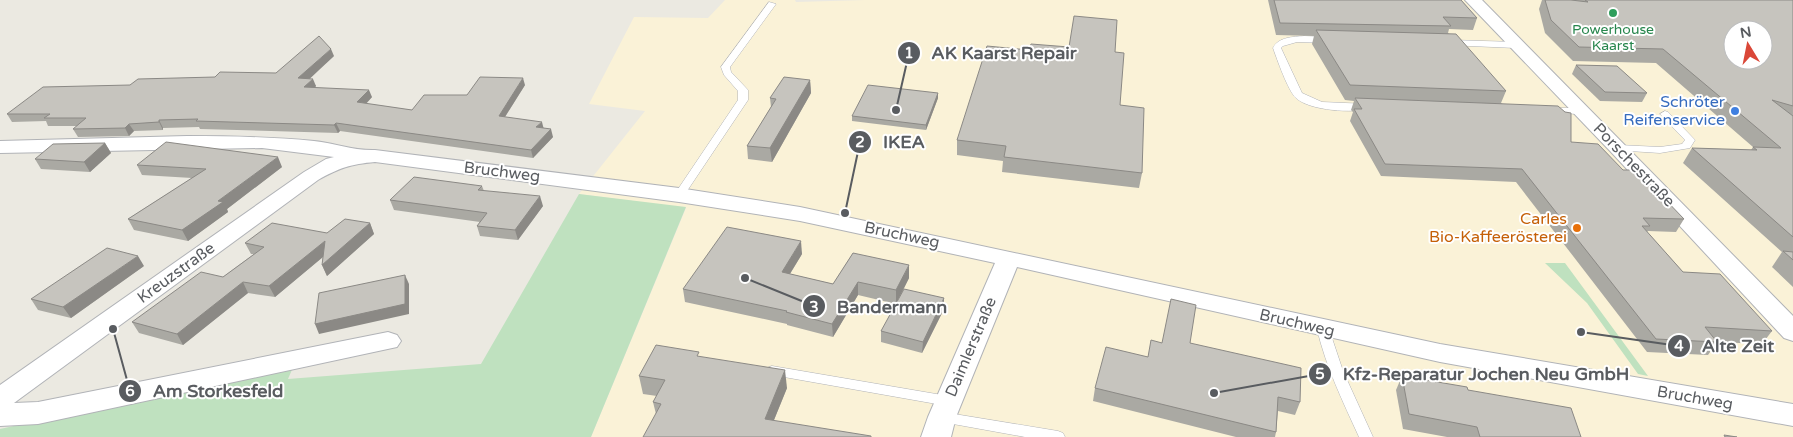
<svg xmlns="http://www.w3.org/2000/svg" width="1793" height="437" viewBox="0 0 1793 437" font-family="'Varela Round',sans-serif">
<style>
.commercial{fill:#faf2d7;fill-rule:evenodd}
.green{fill:#bfe1bf}
.lines{fill:none;stroke-linecap:round;stroke-linejoin:round}
.lane-casing{stroke:#b1b3b7;stroke-width:1}
.street-casing{stroke:#b1b3b7;stroke-width:2}
.lane{fill:#fff;fill-rule:evenodd}
.street{fill:#fff;fill-rule:evenodd}
.wall{fill:#aaa9a3}
.shaded-wall{fill:#8b8985}
.building{fill:#c6c4be;stroke:#8b8985;fill-rule:evenodd}
.leisure-dot{fill:#2e9e5b;stroke:#fff;stroke-width:2}
.shop-dot{fill:#3f7fe0;stroke:#fff;stroke-width:2}
.food-dot{fill:#e8710a;stroke:#fff;stroke-width:2}
.labels{text-anchor:middle;dominant-baseline:central;stroke-width:4;stroke-linejoin:round;paint-order:stroke}
.far-leisure-label{font-size:14px;fill:#27864d;stroke:#fff}
.shop-label{font-size:16px;fill:#366cbe;stroke:#fff;text-anchor:end}
.street-label{font-size:16px;fill:#595c60;stroke:#fff}
.food-label{font-size:16px;fill:#c56008;stroke:#fff;text-anchor:end}
.leader{fill:none;stroke:#595c60;stroke-width:2}
.callout-dot{fill:#595c60;stroke:#fff;stroke-width:2}
.mark-label{font-size:15px;text-anchor:middle;font-weight:bold;fill:#fff}
.callout-label{font-size:18px;text-anchor:middle;font-weight:bold;fill:#595c60;stroke:#fff;stroke-width:4;stroke-linejoin:round;paint-order:stroke}
</style>
<rect width="100%" height="100%" fill="#ebe9e1"/>
<!-- commercial -->
<path class="commercial" d="M725 0H795L796 2 865 0H1793V437H591L686 208 579 194 645 111 589 104 634 17 708 18ZM1733 30H1763V60H1733Z"/>
<!-- green -->
<g class="green">
<polygon points="579,194 686,207 591,437 0,437 0,429 294,365 288,379 481,364"/>
<polygon points="1545,263 1565,263 1648,376 1638,374 1587,303"/>
</g>
<g class="lines">
<defs>
<g id="lane">
<polygon points="769,2 776,4 730,67 731,72 748,90 748,100 683,197 675,197 674,195 738,100 738,91 724,75 721,67"/>
<path d="M1304 36 1329 37 1333 40 1329 43 1297 42 1283 46 1281 48 1302 93 1322 102 1368 104 1371 105V109C1353 113 1310 111 1296 98 1288 91 1277 59 1273 48 1278 37 1293 37 1304 36Z"/>
<polygon points="1450,40 1516,42 1520,45 1516,48 1447,45 1447,41"/>
<polygon points="1549,108 1582,108 1587,111 1582,114 1546,113 1544,111"/>
<polygon points="1665,111 1668,112 1695,140 1690,148 1660,153 1614,150 1613,148 1614,146 1618,145 1660,147 1682,144 1685,140 1660,114"/>
<path d="M1323 325 1328 326 1343 371 1373 437H1359C1343 402 1326 367 1317 329L1318 326Z"/>
<polygon points="772,366 948,396 953,397 955,401 953,405 948,406 767,374 765,371 767,368"/>
<polygon points="942,412 1058,431 1063,433 1065,437 1025,437 942,422 937,421 935,417 937,413"/>
</g>
<g id="street">
<polygon points="1465,0 1482,0 1793,316 1793,341 1784,338 1611,152"/>
<path d="M187 136C230 136 272 137 314 141 335 143 354 151 375 150L679 188 800 207 1440 344 1793 404V426L1440 362 1017 267 956 417 951 437H921L928 417 995 263 800 221 679 202 375 162C351 164 339 168 318 180L14 403 38 402 388 332 397 335 401 341 397 347 38 424 0 426V385L304 172 326 159 334 157 262 148 0 153V141Z"/>
</g>
</defs>
<!-- lane casing -->
<use href="#lane" class="lane-casing"/>
<!-- street casing -->
<use href="#street" class="street-casing"/>
<!-- lane -->
<use href="#lane" class="lane"/>
<!-- street -->
<use href="#street" class="street"/>
</g>
<!-- wall -->
<g class="wall">
<polygon points="1268,0 1461,0 1477,18 1473,30 1449,29 1448,33 1506,91 1501,103 1571,142 1623,170 1684,219 1676,232 1648,231 1647,232 1683,272 1772,331 1762,344 1717,342 1708,355 1647,352 1516,182 1381,176 1350,121 1353,112 1351,110 1354,101 1345,100 1312,44 1314,36 1276,35"/>
<polygon points="1542,0 1793,0 1793,287 1772,267 1782,252 1683,163 1692,148 1751,150 1753,147 1656,63 1573,61 1545,33 1539,9"/>
<polygon points="1029,50 1115,52 1120,105 1142,173 1139,188 1002,172 1003,161 957,155 957,140"/>
<polygon points="334,56 309,78 316,86 315,88 372,97 366,104 412,110 467,95 525,85 505,117 544,128 553,137 533,158 340,131 338,133 200,129 199,127 163,128 163,130 134,131 129,136 78,137 73,129 77,126 48,126 46,121 12,122 7,114 130,85 215,77 276,73"/>
<polygon points="1576,65 1647,93 1642,102 1600,101 1572,74"/>
<polygon points="810,80 811,93 772,162 748,159 747,146 771,107 770,98"/>
<polygon points="938,93 938,98 926,130 852,121 852,116"/>
<polygon points="105,143 111,153 90,172 41,169 35,159"/>
<polygon points="137,165 282,167 227,209 228,212 188,241 134,230 128,219 192,178 142,175"/>
<polygon points="482,186 484,191 543,206 518,240 480,236 477,226 480,222 394,210 390,200"/>
<polygon points="370,223 374,234 327,276 322,265 323,257 275,297 248,293 183,345 139,333 132,322 223,277 254,254 251,254 245,243 327,233"/>
<polygon points="853,253 909,278 896,304 858,295 833,337 787,325 787,324 685,302 683,289 802,254 790,274 833,284"/>
<polygon points="144,266 71,318 38,310 31,299"/>
<polygon points="944,298 944,309 922,353 881,342 881,331"/>
<polygon points="1162,343 1190,343 1300,402 1295,415 1278,411 1276,432 1275,437 1236,437 1093,401 1095,388 1148,357"/>
<polygon points="700,357 787,388 774,420 656,414 653,402 657,396 643,394 639,376"/>
<polygon points="1402,376 1468,390 1581,437 1447,437 1403,429 1396,390"/>
</g>
<!-- shaded-wall -->
<g class="shaded-wall">
<polygon points="331,49 334,56 302,86 298,78"/>
<polygon points="523,78 525,85 501,123 499,116"/>
<polygon points="313,79 316,86 307,95 304,87"/>
<polygon points="810,80 811,93 772,162 770,148"/>
<polygon points="369,90 372,97 360,110 357,102"/>
<polygon points="938,93 938,98 926,130 926,125"/>
<polygon points="159,120 163,128 163,130 159,122"/>
<polygon points="542,122 544,130 536,127"/>
<polygon points="336,123 340,131 338,133 334,125"/>
<polygon points="129,124 134,131 129,136 125,128"/>
<polygon points="551,129 553,137 533,158 531,150"/>
<polygon points="105,143 111,153 90,172 84,162"/>
<polygon points="278,157 282,167 227,209 228,212 188,241 182,230 218,201"/>
<polygon points="540,196 543,206 518,240 515,230"/>
<polygon points="370,223 374,234 327,276 322,265"/>
<polygon points="325,241 330,251 275,297 269,286"/>
<polygon points="801,241 802,254 783,285 782,272"/>
<polygon points="138,256 144,266 71,318 63,307"/>
<polygon points="909,265 909,278 896,304 896,290"/>
<polygon points="405,275 409,284 409,314 319,334 315,324"/>
<polygon points="243,282 248,293 183,345 177,334"/>
<polygon points="858,282 858,295 833,337 832,324"/>
<polygon points="944,298 944,309 922,353 923,342"/>
<polygon points="785,370 787,388 767,437 765,419"/>
</g>
<!-- building -->
<g class="building">
<polygon points="1274,0 1461,0 1477,18 1443,17 1451,26 1280,23"/>
<path d="M1545 0H1571L1588 2 1585 0H1793V106L1772 100 1793 116V237L1692 148 1757 150 1753 147 1781 148 1663 49 1579 47 1551 20ZM1733 30H1763V60H1733Z"/>
<polygon points="1074,16 1117,20 1115,52 1124,53 1120,105 1144,108 1142,173 1004,157 1006,146 957,140 987,46 1029,50 1031,44 1069,47"/>
<polygon points="1316,30 1456,34 1506,91 1350,85"/>
<polygon points="319,36 331,49 298,78 313,79 304,87 369,90 357,102 412,110 424,95 467,95 480,77 523,78 499,116 542,122 536,127 551,129 531,150 336,123 334,125 196,121 198,119 159,120 159,122 129,124 125,128 73,129 86,118 44,118 50,114 7,114 43,87 130,85 138,79 215,77 220,72 276,73"/>
<polygon points="1576,65 1617,66 1647,93 1605,92"/>
<polygon points="784,77 810,80 770,148 747,146 776,99 770,98"/>
<polygon points="868,85 938,93 926,125 852,116"/>
<polygon points="1355,98 1558,106 1565,112 1571,113 1571,142 1598,144 1623,170 1637,170 1684,219 1643,218 1650,226 1642,226 1683,272 1720,274 1772,331 1705,327 1717,342 1656,339 1522,169 1385,164 1354,109 1362,109"/>
<polygon points="166,142 278,157 218,201 223,202 182,230 128,219 206,169 137,165"/>
<polygon points="105,143 84,162 35,159 53,144"/>
<polygon points="414,177 482,186 478,190 540,196 515,230 477,226 487,213 390,200"/>
<polygon points="345,219 370,223 322,265 325,241 269,286 243,282 177,334 132,322 201,272 223,277 264,247 245,243 272,223 327,233"/>
<polygon points="727,227 801,241 782,272 833,284 853,253 909,265 896,290 858,282 832,324 786,312 787,311 683,289"/>
<polygon points="107,248 138,256 63,307 31,299"/>
<polygon points="1783,251 1793,252 1793,260"/>
<polygon points="405,275 405,304 315,324 319,293"/>
<polygon points="904,289 944,298 923,342 881,331"/>
<polygon points="1171,299 1196,305 1190,343 1301,368 1300,402 1278,397 1276,432 1095,388 1106,347 1148,357 1151,340 1162,343"/>
<polygon points="656,345 699,352 697,356 785,370 765,419 871,436 871,437 643,437 661,404 653,402 665,380 639,376"/>
<polygon points="1402,376 1467,387 1468,390 1571,408 1581,437 1480,437 1477,427 1409,414"/>
<polygon points="1724,435 1737,437 1725,437"/>
</g>
<!-- markers -->
<circle class="leisure-dot" cx="1613" cy="13" r="5"/>
<circle class="shop-dot" cx="1735" cy="111" r="5"/>
<circle class="food-dot" cx="1577" cy="228" r="5"/>
<g class="labels">
<!-- far-leisure labels -->
<g class="far-leisure-label">
<text x="1613" y="29">Powerhouse<tspan x="1613" dy="16">Kaarst</tspan></text>
</g>
<!-- shop labels -->
<g class="shop-label">
<text x="1725" y="102">Schröter<tspan x="1725" dy="18">Reifenservice</tspan></text>
</g>
<!-- street labels -->
<g class="street-label">
<text transform="translate(1634 165) rotate(46)">Porschestraße</text>
<text transform="translate(502 172) rotate(7)">Bruchweg</text>
<text transform="translate(902 235) rotate(12)">Bruchweg</text>
<text transform="translate(176 273) rotate(-36)">Kreuzstraße</text>
<text transform="translate(1297 323) rotate(13)">Bruchweg</text>
<text transform="translate(971 347) rotate(-67)">Daimlerstraße</text>
<text transform="translate(1695 398) rotate(10)">Bruchweg</text>
</g>
<!-- food labels -->
<g class="food-label">
<text x="1567" y="219">Carles<tspan x="1567" dy="18">Bio-Kaffeerösterei</tspan></text>
</g>
</g>
<!-- callouts -->
<path class="leader" d="M896 110L909 53M845 213L860 142M745 278L814 306M1581 332L1679 346M1214 393L1320 374M113 329L130 391"/>
<g class="callout-dot">
<circle cx="896" cy="110" r="5"/>
<circle cx="845" cy="213" r="5"/>
<circle cx="745" cy="278" r="5"/>
<circle cx="1581" cy="332" r="5"/>
<circle cx="1214" cy="393" r="5"/>
<circle cx="113" cy="329" r="5"/>
<circle cx="909" cy="53" r="12"/>
<circle cx="860" cy="142" r="12"/>
<circle cx="814" cy="306" r="12"/>
<circle cx="1679" cy="346" r="12"/>
<circle cx="1320" cy="374" r="12"/>
<circle cx="130" cy="391" r="12"/>
</g>
<g class="mark-label">
<text x="909" y="58">1</text>
<text x="860" y="147">2</text>
<text x="814" y="312">3</text>
<text x="1679" y="351">4</text>
<text x="1320" y="379">5</text>
<text x="130" y="396">6</text>
</g>
<g class="callout-label">
<text x="1004" y="59">AK Kaarst Repair</text>
<text x="904" y="148">IKEA</text>
<text x="892" y="313">Bandermann</text>
<text x="1738" y="352">Alte Zeit</text>
<text x="1486" y="380">Kfz-Reparatur Jochen Neu GmbH</text>
<text x="218" y="397">Am Storkesfeld</text>
</g>
<!-- north arrow -->
<g transform="translate(1748 45) rotate(350)"><circle r="24" fill="#ffffff" stroke="#bdbebf"/>
<path d="M0-4L9 19L0 12L-9 19Z" fill="#da4738"/>
<text y="-8" font-size="14" font-weight="bold" text-anchor="middle" fill="#595c60">N</text>
</g>
</svg>
